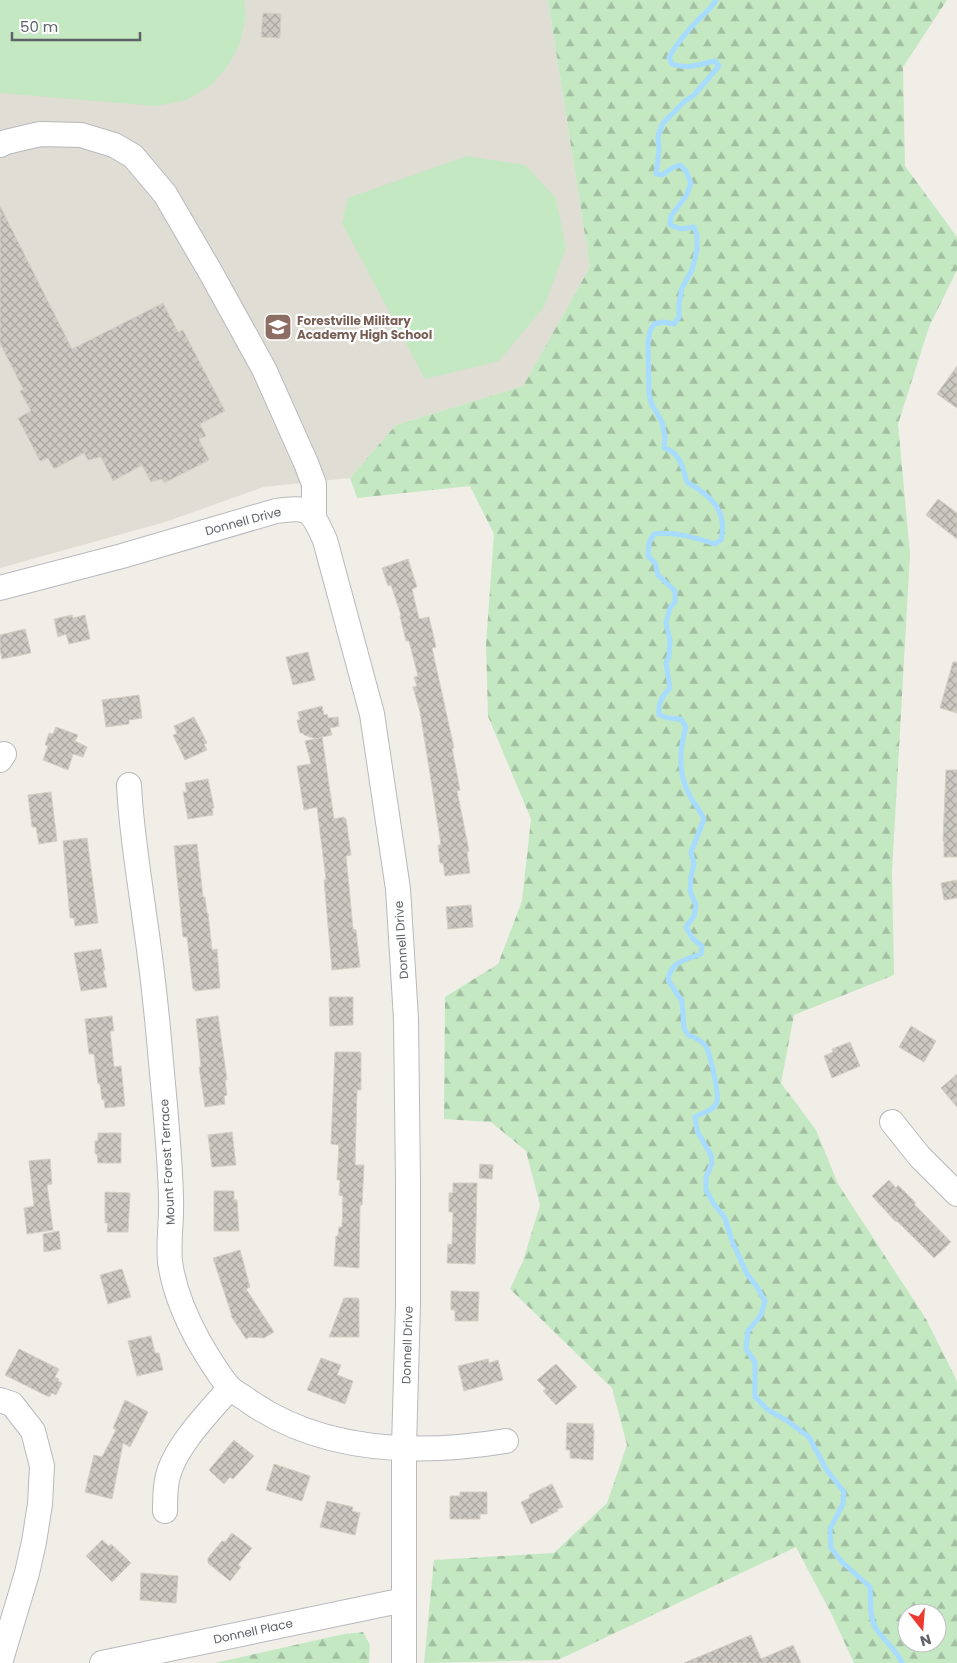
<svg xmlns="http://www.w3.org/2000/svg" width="957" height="1663" viewBox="0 0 957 1663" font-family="Poppins,sans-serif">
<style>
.education{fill:#e0ddd4}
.forest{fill:url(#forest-firs);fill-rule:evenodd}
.pitch{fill:#c3e8c2}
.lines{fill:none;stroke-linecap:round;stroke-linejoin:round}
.stream{stroke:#a7dbff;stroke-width:5}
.building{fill:url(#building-cross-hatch);stroke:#d5cfc4}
.minor-casing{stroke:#b6b9bd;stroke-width:26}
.minor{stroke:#fff;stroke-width:24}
.labels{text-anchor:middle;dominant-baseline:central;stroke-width:4.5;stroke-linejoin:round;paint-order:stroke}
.education-label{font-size:12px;font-weight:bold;fill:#785e54;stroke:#fff;text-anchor:start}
.street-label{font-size:12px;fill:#5e6267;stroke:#fff}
</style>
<defs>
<pattern id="forest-firs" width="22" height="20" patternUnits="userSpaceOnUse" patternTransform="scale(1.25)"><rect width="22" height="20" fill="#c3e8c2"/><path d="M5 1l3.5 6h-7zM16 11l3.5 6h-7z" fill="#a2bfa1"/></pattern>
<pattern id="building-cross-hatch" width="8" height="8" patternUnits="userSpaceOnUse" patternTransform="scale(1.25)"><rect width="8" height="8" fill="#ccc9c3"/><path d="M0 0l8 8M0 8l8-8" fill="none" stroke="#a9a7a2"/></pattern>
</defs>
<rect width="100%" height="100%" fill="#f0eee6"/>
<!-- education -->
<polygon class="education" points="0,0 548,0 590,267 523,386 396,425 350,478 264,487 165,522 0,568"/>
<!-- forest -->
<g class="forest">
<path d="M548 0H947L903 67 905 166 957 237V270L929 327 898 424 910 554 892 872 894 975 794 1015 781 1083 816 1130 838 1184 926 1319 957 1381V1663H854L832 1615 796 1547 558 1660 424 1663 434 1560 554 1553 607 1503 627 1445 612 1388 510 1289 523 1261 540 1205 526 1151 491 1122 444 1119 445 997 498 964 522 901 531 819 488 716 486 644 494 534 470 486 357 498 350 478 396 425 523 386 590 267ZM907 1613H937V1643H907Z"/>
<polygon points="363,1632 370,1645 369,1663 215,1663 344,1634"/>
</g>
<!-- pitch -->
<g class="pitch">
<polygon points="0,0 244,0 246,16 240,44 227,67 211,85 187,100 156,106 0,93"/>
<polygon points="467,156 525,165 556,198 566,248 544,307 499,361 425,379 342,223 348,198"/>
</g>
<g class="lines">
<!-- stream -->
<path class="stream" d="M716 0C710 10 705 13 697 21 686 32 677 44 669 57L672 64C688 70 699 64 715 61L719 66 694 95 685 101 663 123 658 136 659 150 656 174 662 175 672 168 680 165 686 171 691 183 686 196 671 216 670 225 681 229 694 227 697 235V250L692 270 682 288 679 304V317L674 324 663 322 654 324 650 331 648 343 649 394 652 405 662 422 665 437 664 448C681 453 682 467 687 482 711 496 728 510 721 540L715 544C696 538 673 531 654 534L649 543 648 556 655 563 658 575 675 591V602L670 608 666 623 670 640 669 656 666 663 670 688C662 696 658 703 659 715L668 718 681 719 686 727C679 749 678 775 690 796 694 804 700 810 704 819L691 852 694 864 691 876 690 891 696 905 694 916 686 927 693 939 702 946 701 954C686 960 671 961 668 980L682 1001 684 1028 688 1035C694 1037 700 1040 705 1045 710 1052 719 1093 717 1102 714 1111 703 1112 695 1117L697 1131 711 1155 712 1163 706 1177V1190L714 1204 725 1218 732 1241 747 1274 757 1287 765 1301 761 1315 748 1331 746 1349 755 1362V1397L768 1410 786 1420 809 1437 826 1469 844 1492 843 1504 830 1529 831 1548 842 1562 870 1587C871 1599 869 1616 875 1627 883 1640 896 1649 902 1663"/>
</g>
<!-- building -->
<g class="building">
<polygon points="263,13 281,14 280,38 261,37"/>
<polygon points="0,206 72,349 163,303 178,332 183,330 225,411 200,424 206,436 199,439 209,460 164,483 162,479 151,482 142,465 113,481 101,457 88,460 84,453 54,469 48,458 40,461 18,418 31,411 20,391 23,389 0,343"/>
<polygon points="957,366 957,408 937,394"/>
<polygon points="938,499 957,513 957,539 926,515"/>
<polygon points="408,559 417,587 412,589 419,619 429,617 436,647 432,648 454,748 452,748 460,790 457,791 469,851 467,852 470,873 445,876 443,863 440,863 438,845 441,845 432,786 420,712 413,687 417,686 414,677 418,676 409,641 406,641 400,616 401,615 391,585 388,586 382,568"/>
<polygon points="72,615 73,618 85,615 90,639 69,644 66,634 58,637 54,619"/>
<polygon points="25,629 31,653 2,659 0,649 0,635"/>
<polygon points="308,652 315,680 293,685 286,657"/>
<polygon points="953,662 957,662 957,713 940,708"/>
<polygon points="139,695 142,718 129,720 129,724 106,727 102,700"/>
<polygon points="322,706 324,715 327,714 328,718 338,717 339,726 330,728 332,735 322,737 334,819 344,817 346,819 351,855 346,856 353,929 356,930 360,967 332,970 324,880 326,880 317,807 304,810 297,766 311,764 305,741 321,738 316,739 304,735 303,733 300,733 297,720 300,720 298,712"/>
<polygon points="194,717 207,743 204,744 207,750 185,760 173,735 177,734 174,726"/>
<polygon points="56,727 78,735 75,741 87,747 83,757 73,754 68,770 43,760 48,746 45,745 49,733 53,734"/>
<polygon points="946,770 957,770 957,857 944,857 944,841 943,841"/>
<polygon points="208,779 214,808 212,808 213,815 188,819 183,792 187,792 185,783"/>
<polygon points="51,792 57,841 39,844 36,827 32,827 28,795"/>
<polygon points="87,838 98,923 75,926 74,918 70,918 63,841"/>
<polygon points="197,844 203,897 205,897 207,913 208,913 212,950 217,949 220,988 195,991 195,989 193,989 187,937 183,937 174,846"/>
<polygon points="957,880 957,898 944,900 941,883"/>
<polygon points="471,905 473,927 448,929 446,907"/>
<polygon points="101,949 105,970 103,970 107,987 81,991 74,953"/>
<polygon points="329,997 353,997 353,1025 330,1026"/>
<polygon points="112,1016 114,1031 110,1031 114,1067 121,1066 125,1106 105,1108 104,1099 102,1100 100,1084 98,1084 94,1054 89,1054 85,1019"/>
<polygon points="218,1016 227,1080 225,1080 227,1095 224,1096 225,1104 205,1107 199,1067 201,1067 196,1019"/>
<polygon points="911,1026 936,1041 924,1062 899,1047"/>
<polygon points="850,1042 860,1066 832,1078 824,1056 833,1052 832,1049"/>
<polygon points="335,1052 360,1052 361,1054 361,1090 357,1090 355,1165 364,1165 362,1205 360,1205 359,1268 334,1266 336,1236 338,1236 339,1227 342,1227 343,1196 339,1195 340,1180 337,1180 339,1145 331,1144"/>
<polygon points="957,1074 957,1107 941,1088"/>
<polygon points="232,1132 236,1165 212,1167 208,1135"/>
<polygon points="98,1133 121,1133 121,1163 98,1163 97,1154 95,1154 95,1141 98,1141"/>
<polygon points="50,1159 52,1184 47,1185 53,1230 27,1234 24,1208 34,1206 29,1161"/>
<polygon points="480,1164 493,1165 492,1179 479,1178"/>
<polygon points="889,1180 896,1188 898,1185 916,1203 914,1204 951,1242 934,1258 897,1221 896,1222 872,1196"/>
<polygon points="453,1183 477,1183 475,1264 447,1263 448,1244 452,1245 453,1212 449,1212 449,1193 453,1193"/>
<polygon points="214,1191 234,1191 234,1200 237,1200 239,1231 214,1231"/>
<polygon points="105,1192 130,1193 128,1232 107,1232 108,1223 105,1223"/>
<polygon points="59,1231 61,1249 44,1252 43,1234"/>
<polygon points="240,1250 250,1287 246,1289 274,1332 264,1338 249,1337 246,1339 231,1316 232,1316 213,1258"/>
<polygon points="122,1269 131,1297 108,1304 100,1275"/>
<polygon points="451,1291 479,1292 478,1321 455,1321 455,1310 451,1310"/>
<polygon points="344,1298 358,1298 359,1300 359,1337 329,1337"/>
<polygon points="151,1336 155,1353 159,1353 163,1370 137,1376 128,1341"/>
<polygon points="19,1349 59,1369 55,1377 59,1379 58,1381 62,1383 56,1395 52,1393 49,1397 5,1375"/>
<polygon points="321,1358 341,1365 337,1375 353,1381 345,1404 307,1390"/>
<polygon points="488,1359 489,1363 498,1360 503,1380 464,1391 458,1366"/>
<polygon points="556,1364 577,1387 556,1405 543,1391 546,1389 537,1380"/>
<polygon points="125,1400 148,1412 130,1447 123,1443 112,1499 85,1492 94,1455 102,1457 116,1430 113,1428"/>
<polygon points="567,1423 593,1424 593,1430 594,1430 593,1460 570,1458 570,1450 566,1450"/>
<polygon points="234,1440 254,1456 233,1479 230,1477 224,1484 209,1470"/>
<polygon points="274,1464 310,1476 302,1501 266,1490"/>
<polygon points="552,1484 563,1507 557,1509 558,1511 531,1524 521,1502 530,1498 529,1495"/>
<polygon points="460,1492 487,1492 487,1514 480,1514 480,1519 450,1519 450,1496 460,1496"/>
<polygon points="327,1501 353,1507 352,1511 360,1513 355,1535 320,1527"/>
<polygon points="232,1533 252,1548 238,1565 241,1567 230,1581 208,1563 208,1558 222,1541 225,1542"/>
<polygon points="102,1540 109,1546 111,1544 131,1563 112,1582 86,1556"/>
<polygon points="141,1573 178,1576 176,1603 140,1600"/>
<polygon points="751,1635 761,1659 793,1645 801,1663 684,1663"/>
</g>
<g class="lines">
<defs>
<g id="minor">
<polyline points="0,145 6,142 40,134 81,135 114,145 133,156 165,194 211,273 264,369 306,463 314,484 314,516"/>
<path d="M0 588 122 556 276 511C311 506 311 510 325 540L372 714 398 889 406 1019 408 1182V1304L404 1447V1663"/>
<polyline points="0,760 4,754"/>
<path d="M129 785C131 830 139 875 145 921 152 967 157 1015 161 1062 165 1107 170 1153 171 1198 172 1219 168 1242 170 1262 174 1290 185 1316 198 1340 205 1352 222 1380 231 1389 237 1394 244 1397 250 1402 324 1453 420 1455 506 1441"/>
<polyline points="892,1122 920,1157 957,1194"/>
<polyline points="0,1400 12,1404 33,1431 42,1466 40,1504 34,1542 27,1573 0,1663"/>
<path d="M165 1511C165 1501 165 1490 167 1480 173 1448 209 1412 230 1388"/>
<polyline points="102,1663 404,1600"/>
</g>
</defs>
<!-- minor casing -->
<use href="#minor" class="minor-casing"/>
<!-- minor -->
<use href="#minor" class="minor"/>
</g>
<!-- icons -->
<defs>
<symbol id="school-square" viewBox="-11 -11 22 22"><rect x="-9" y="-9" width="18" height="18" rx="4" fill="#8d6e63" stroke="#fff"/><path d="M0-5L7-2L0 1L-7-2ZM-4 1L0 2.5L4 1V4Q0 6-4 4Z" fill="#fff"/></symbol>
</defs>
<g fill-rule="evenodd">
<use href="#school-square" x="262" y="311" width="32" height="32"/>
</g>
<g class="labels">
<!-- education labels -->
<g class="education-label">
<text x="297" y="320">Forestville Military<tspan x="297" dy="14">Academy High School</tspan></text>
</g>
<!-- street labels -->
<g class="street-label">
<text transform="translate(243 521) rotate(-15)">Donnell Drive</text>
<text transform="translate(401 940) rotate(-94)">Donnell Drive</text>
<text transform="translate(167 1162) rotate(-93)">Mount Forest Terrace</text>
<text transform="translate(407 1345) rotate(-88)">Donnell Drive</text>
<text transform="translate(253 1631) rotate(-12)">Donnell Place</text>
</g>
</g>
<!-- north arrow -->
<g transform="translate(922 1628) rotate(163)"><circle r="24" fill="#ffffff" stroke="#bfc0c2"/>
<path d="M0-4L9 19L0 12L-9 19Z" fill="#ed3a2f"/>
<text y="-8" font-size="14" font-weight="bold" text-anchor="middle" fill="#5e6267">N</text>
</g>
<!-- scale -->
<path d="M12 32v8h128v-8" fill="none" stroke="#5e6267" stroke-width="2.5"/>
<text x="20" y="32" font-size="15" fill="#5e6267" stroke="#ffffff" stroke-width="4" paint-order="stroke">50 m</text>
</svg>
